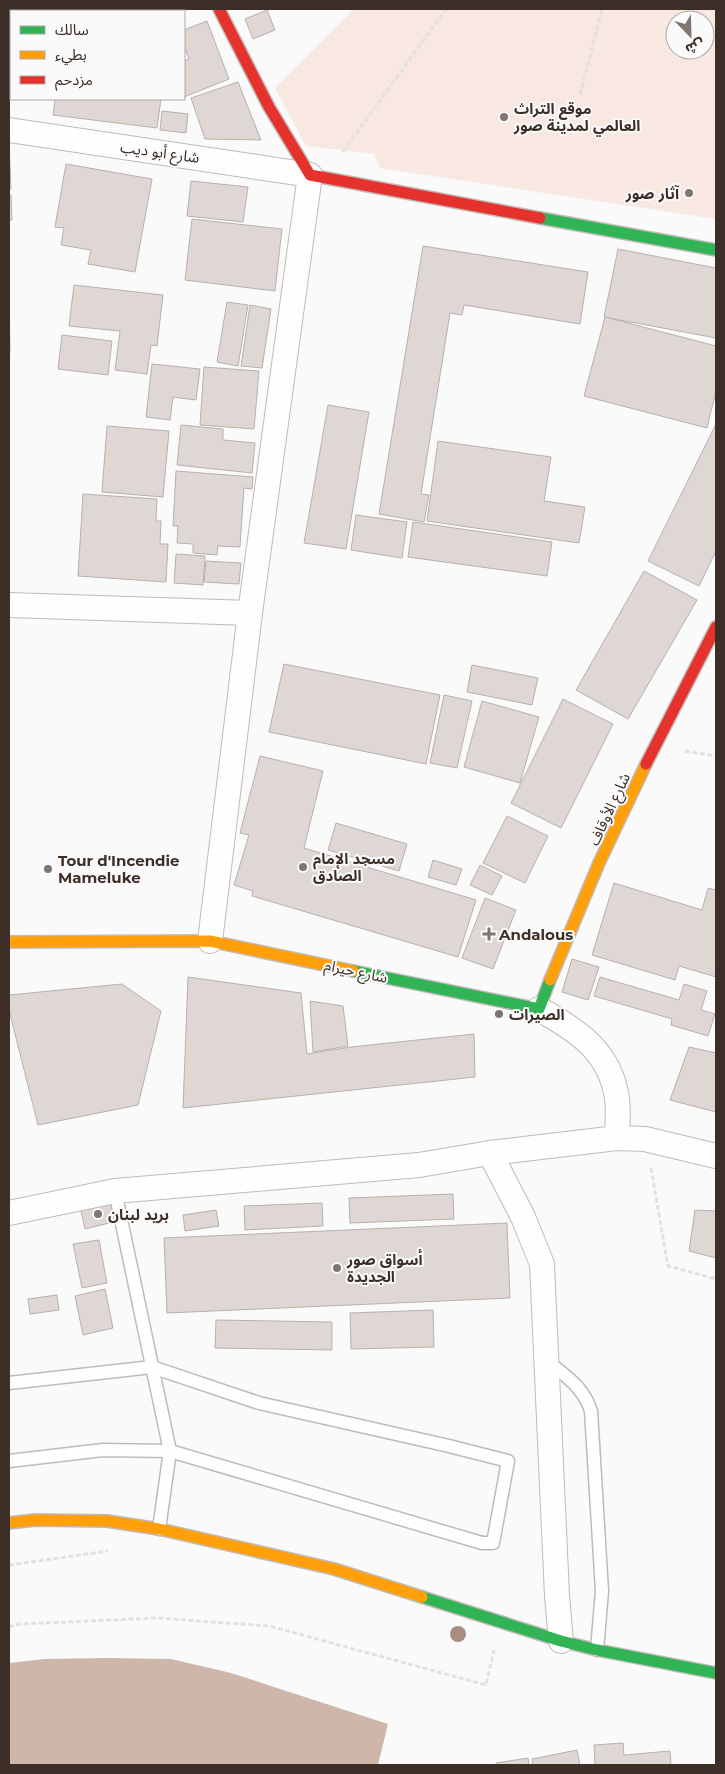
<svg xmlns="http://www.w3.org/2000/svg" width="725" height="1774" viewBox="0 0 725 1774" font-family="Montserrat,'Noto Sans Arabic',sans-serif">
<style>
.green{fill:#f8e8e1;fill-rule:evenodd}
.water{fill:#ceb6ab}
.building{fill:#ded7d4;stroke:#b7b0ad}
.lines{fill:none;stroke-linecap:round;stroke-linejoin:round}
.lane-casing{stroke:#c1bab7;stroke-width:15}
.street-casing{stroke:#c1bab7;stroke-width:26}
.fast-casing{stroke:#c1bab7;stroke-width:14}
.slow-casing{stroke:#c1bab7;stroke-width:14}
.jam-casing{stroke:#c1bab7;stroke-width:14}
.path{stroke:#e2e1e0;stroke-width:3;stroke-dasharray:5 2.5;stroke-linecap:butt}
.lane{stroke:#fefefe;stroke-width:12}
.street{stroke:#fefefe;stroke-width:24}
.fast{stroke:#30b455;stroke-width:11}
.slow{stroke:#ff9f0a;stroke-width:11}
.jam{stroke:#e5322d;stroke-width:11}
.tree{fill:#a88d80}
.poi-dot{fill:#7f7571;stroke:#fafafa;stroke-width:2}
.labels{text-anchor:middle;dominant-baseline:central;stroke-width:4;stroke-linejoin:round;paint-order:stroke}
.poi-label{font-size:15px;font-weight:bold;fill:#3d2e27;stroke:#fafafa;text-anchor:start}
.street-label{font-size:15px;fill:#3d2e27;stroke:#fafafa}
</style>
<rect width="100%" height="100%" fill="#fafafa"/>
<!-- green -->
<path class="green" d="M354 9H716V219L380 168 374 154 306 146 275 88ZM675 20H705V50H675Z"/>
<!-- water -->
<polygon class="water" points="108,1658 171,1659 231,1673 388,1724 378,1765 9,1765 9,1663 44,1659"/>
<!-- building -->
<g class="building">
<polygon points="267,10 275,30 253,39 245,19"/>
<polygon points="207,21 229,79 184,97 184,61 189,59 184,46 184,30"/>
<rect x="9" y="44" width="2" height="24"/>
<polygon points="238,82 261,140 205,139 191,98"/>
<polygon points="55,99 161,99 157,128 53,115"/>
<polygon points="162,111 188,114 186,133 160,130"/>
<polygon points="9,143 11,189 9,189"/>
<polygon points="66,164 152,179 135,272 88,264 91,250 61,245 64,228 55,227"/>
<polygon points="191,181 248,187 243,222 187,216"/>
<polygon points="9,195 11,195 12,220 9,220"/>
<polygon points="192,219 282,229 275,291 185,280"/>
<polygon points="423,246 588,272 580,324 464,305 462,315 450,313 421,494 429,495 424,522 379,514"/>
<polygon points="618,249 716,268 716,338 604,317"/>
<polygon points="74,285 163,295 157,346 151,345 147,374 115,370 120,331 69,326"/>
<polygon points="9,293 10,353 9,353"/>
<polygon points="227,302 248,305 238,366 217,362"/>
<polygon points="250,305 271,309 262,368 241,366"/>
<polygon points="605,317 716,346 716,391 707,428 584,396"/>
<polygon points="62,335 112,341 108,375 58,369"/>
<polygon points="152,364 200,369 196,400 173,397 170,420 146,417"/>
<polygon points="204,367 259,371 254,429 200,425"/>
<polygon points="328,405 369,412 346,549 304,543"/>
<polygon points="716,424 716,551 699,586 648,561"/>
<polygon points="181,425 223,429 223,440 255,443 252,473 177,465"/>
<polygon points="107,426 169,431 163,497 102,492"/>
<polygon points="438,441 551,457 544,501 585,507 579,543 427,521"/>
<polygon points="176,471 253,477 252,489 244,488 240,547 218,546 217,555 193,553 193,544 177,543 178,526 173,526"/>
<polygon points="83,494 157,499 156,521 161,521 160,544 168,544 166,582 78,576"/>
<polygon points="356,515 407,522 402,558 351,550"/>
<polygon points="413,522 552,542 547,576 408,557"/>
<polygon points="176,554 205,556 203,585 174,583"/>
<polygon points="206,561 241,563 239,584 204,582"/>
<polygon points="644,571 697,600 628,719 576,690"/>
<polygon points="284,664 440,695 426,764 269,732"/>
<polygon points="472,665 538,678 532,705 467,692"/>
<polygon points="444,695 472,701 457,768 430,763"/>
<polygon points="563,699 613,724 561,828 511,803"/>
<polygon points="482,701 539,717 520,783 464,767"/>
<polygon points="260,756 323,771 304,848 476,900 458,957 252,896 253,891 234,885 249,835 240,833"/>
<polygon points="507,816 548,836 525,883 483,863"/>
<polygon points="336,823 407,844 399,871 328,850"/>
<polygon points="433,860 462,869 456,885 428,877"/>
<polygon points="480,865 502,876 492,895 470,885"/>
<polygon points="614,883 702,910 708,888 716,890 716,977 679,966 675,980 592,955"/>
<polygon points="485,898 516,910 493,969 462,958"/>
<polygon points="572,959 599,967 588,1000 562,992"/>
<polygon points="188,977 301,993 307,1054 351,1047 474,1034 475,1077 183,1108"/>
<polygon points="600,977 679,1000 684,984 707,991 701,1010 715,1014 708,1036 671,1025 672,1019 594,996"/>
<polygon points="122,984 161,1011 138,1105 38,1125 9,1010 9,995"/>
<polygon points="310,1001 343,1006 348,1046 313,1052"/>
<polygon points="689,1047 716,1053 716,1112 670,1100"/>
<polygon points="453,1194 454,1219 350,1223 349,1198"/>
<polygon points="111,1199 117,1221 85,1229 80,1207"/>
<polygon points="322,1203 323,1226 245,1230 244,1206"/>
<polygon points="216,1210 219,1226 185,1231 183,1215"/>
<polygon points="695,1210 716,1211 716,1258 689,1251"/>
<polygon points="507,1223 510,1298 167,1313 164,1238"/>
<polygon points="99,1240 107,1283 82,1288 73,1244"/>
<polygon points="105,1289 113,1328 83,1335 75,1296"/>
<polygon points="57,1295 59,1310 30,1314 28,1299"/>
<polygon points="433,1310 434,1347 351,1349 350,1313"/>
<polygon points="216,1320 332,1322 332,1350 215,1348"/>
<polygon points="623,1743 624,1755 670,1751 671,1765 595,1765 594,1745"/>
<polygon points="577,1750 580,1765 533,1765 532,1759"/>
<polygon points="528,1758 529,1765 496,1765 496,1763"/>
</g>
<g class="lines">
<defs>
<g id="lane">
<polyline points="115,1191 170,1451 159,1529"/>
<path d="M546 1360C565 1376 583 1386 591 1411L602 1591 597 1650"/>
<polyline points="9,1383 152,1367 259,1403 449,1446 508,1461 493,1543 482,1543 170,1451 103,1450 9,1461"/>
</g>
<g id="street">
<polyline points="9,130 310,175 250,613 210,941"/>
<polyline points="9,605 250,613"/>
<path d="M539 1009C577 1030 611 1052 617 1099 619 1112 617 1125 617 1138"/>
<polyline points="490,1153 523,1217 542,1264 557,1596 561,1641"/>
<polyline points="9,1213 115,1191 419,1165 490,1153 617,1138 645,1139 716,1156"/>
</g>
<g id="fast">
<polyline points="540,218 716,250"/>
<polyline points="353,971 539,1009 550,980"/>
<polyline points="422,1597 561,1641 597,1650 716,1673"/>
</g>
<g id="slow">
<polyline points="9,942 210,941 353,971"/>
<polyline points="550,980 599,863 646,764"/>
<polyline points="9,1523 35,1520 107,1521 159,1529 334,1569 422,1597"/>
</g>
<g id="jam">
<polyline points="219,9 269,107 310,175 540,218"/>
<polyline points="646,764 716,627"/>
</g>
</defs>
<!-- lane casing -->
<use href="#lane" class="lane-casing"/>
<!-- street casing -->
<use href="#street" class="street-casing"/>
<!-- fast casing -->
<use href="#fast" class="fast-casing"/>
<!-- slow casing -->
<use href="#slow" class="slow-casing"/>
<!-- jam casing -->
<use href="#jam" class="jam-casing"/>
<!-- path -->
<g class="path">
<polyline points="580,95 602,9"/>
<polyline points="343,152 446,9"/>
<polyline points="685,751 716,756"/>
<polyline points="651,1168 668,1266 716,1279"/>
<polyline points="9,1565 108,1551"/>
<polyline points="9,1627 19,1624 157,1618 269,1626 486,1685 494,1650"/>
</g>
<!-- lane -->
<use href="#lane" class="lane"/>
<!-- street -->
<use href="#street" class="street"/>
<!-- fast -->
<use href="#fast" class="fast"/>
<!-- slow -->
<use href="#slow" class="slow"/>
<!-- jam -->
<use href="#jam" class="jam"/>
</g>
<!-- trees -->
<circle class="tree" cx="458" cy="1634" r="8"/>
<!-- markers -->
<g class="poi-dot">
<circle cx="504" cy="117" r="5"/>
<circle cx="689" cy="193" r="5"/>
<circle cx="303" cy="867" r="5"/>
<circle cx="48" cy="869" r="5"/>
<path d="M486.5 926.5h5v5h5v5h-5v5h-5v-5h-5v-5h5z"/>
<circle cx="499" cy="1014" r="5"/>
<circle cx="98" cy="1214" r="5"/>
<circle cx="337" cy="1268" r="5"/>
</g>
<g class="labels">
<!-- poi labels -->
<g class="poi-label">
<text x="514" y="108">موقع التراث<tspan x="514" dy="17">العالمي لمدينة صور</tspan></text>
<text x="679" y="193" text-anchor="end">آثار صور</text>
<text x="313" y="858">مسجد الإمام<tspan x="313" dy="17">الصادق</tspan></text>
<text x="58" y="860">Tour d'Incendie<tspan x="58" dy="17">Mameluke</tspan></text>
<text x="499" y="934">Andalous</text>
<text x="509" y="1014">الصيرات</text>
<text x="108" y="1214">بريد لبنان</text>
<text x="347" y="1259">أسواق صور<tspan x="347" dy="17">الجديدة</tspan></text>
</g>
<!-- street labels -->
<g class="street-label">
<text transform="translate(160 152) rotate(8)">شارع أبو ديب</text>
<text transform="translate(609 809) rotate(-65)">شارع الأوقاف</text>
<text transform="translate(356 971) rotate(12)">شارع حيرام</text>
</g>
</g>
<!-- border -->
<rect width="725" height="1774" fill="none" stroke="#3d2e27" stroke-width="20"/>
<!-- legend -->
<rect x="10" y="10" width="175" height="90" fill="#fafafa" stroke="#aea8a6"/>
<rect x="20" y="26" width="25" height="8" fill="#30b455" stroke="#aea8a6"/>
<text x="55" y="35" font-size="15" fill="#3d2e27">سالك</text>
<rect x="20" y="51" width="25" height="8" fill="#ff9f0a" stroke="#aea8a6"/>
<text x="55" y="60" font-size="15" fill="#3d2e27">بطيء</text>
<rect x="20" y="76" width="25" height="8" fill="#e5322d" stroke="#aea8a6"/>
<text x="55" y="85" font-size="15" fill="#3d2e27">مزدحم</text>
<!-- north arrow -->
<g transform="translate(690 35) rotate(157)"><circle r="24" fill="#fafafa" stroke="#aea8a6"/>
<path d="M0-4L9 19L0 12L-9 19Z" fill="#7f7571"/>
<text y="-8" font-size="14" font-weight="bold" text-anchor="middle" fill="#3d2e27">ش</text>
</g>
</svg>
